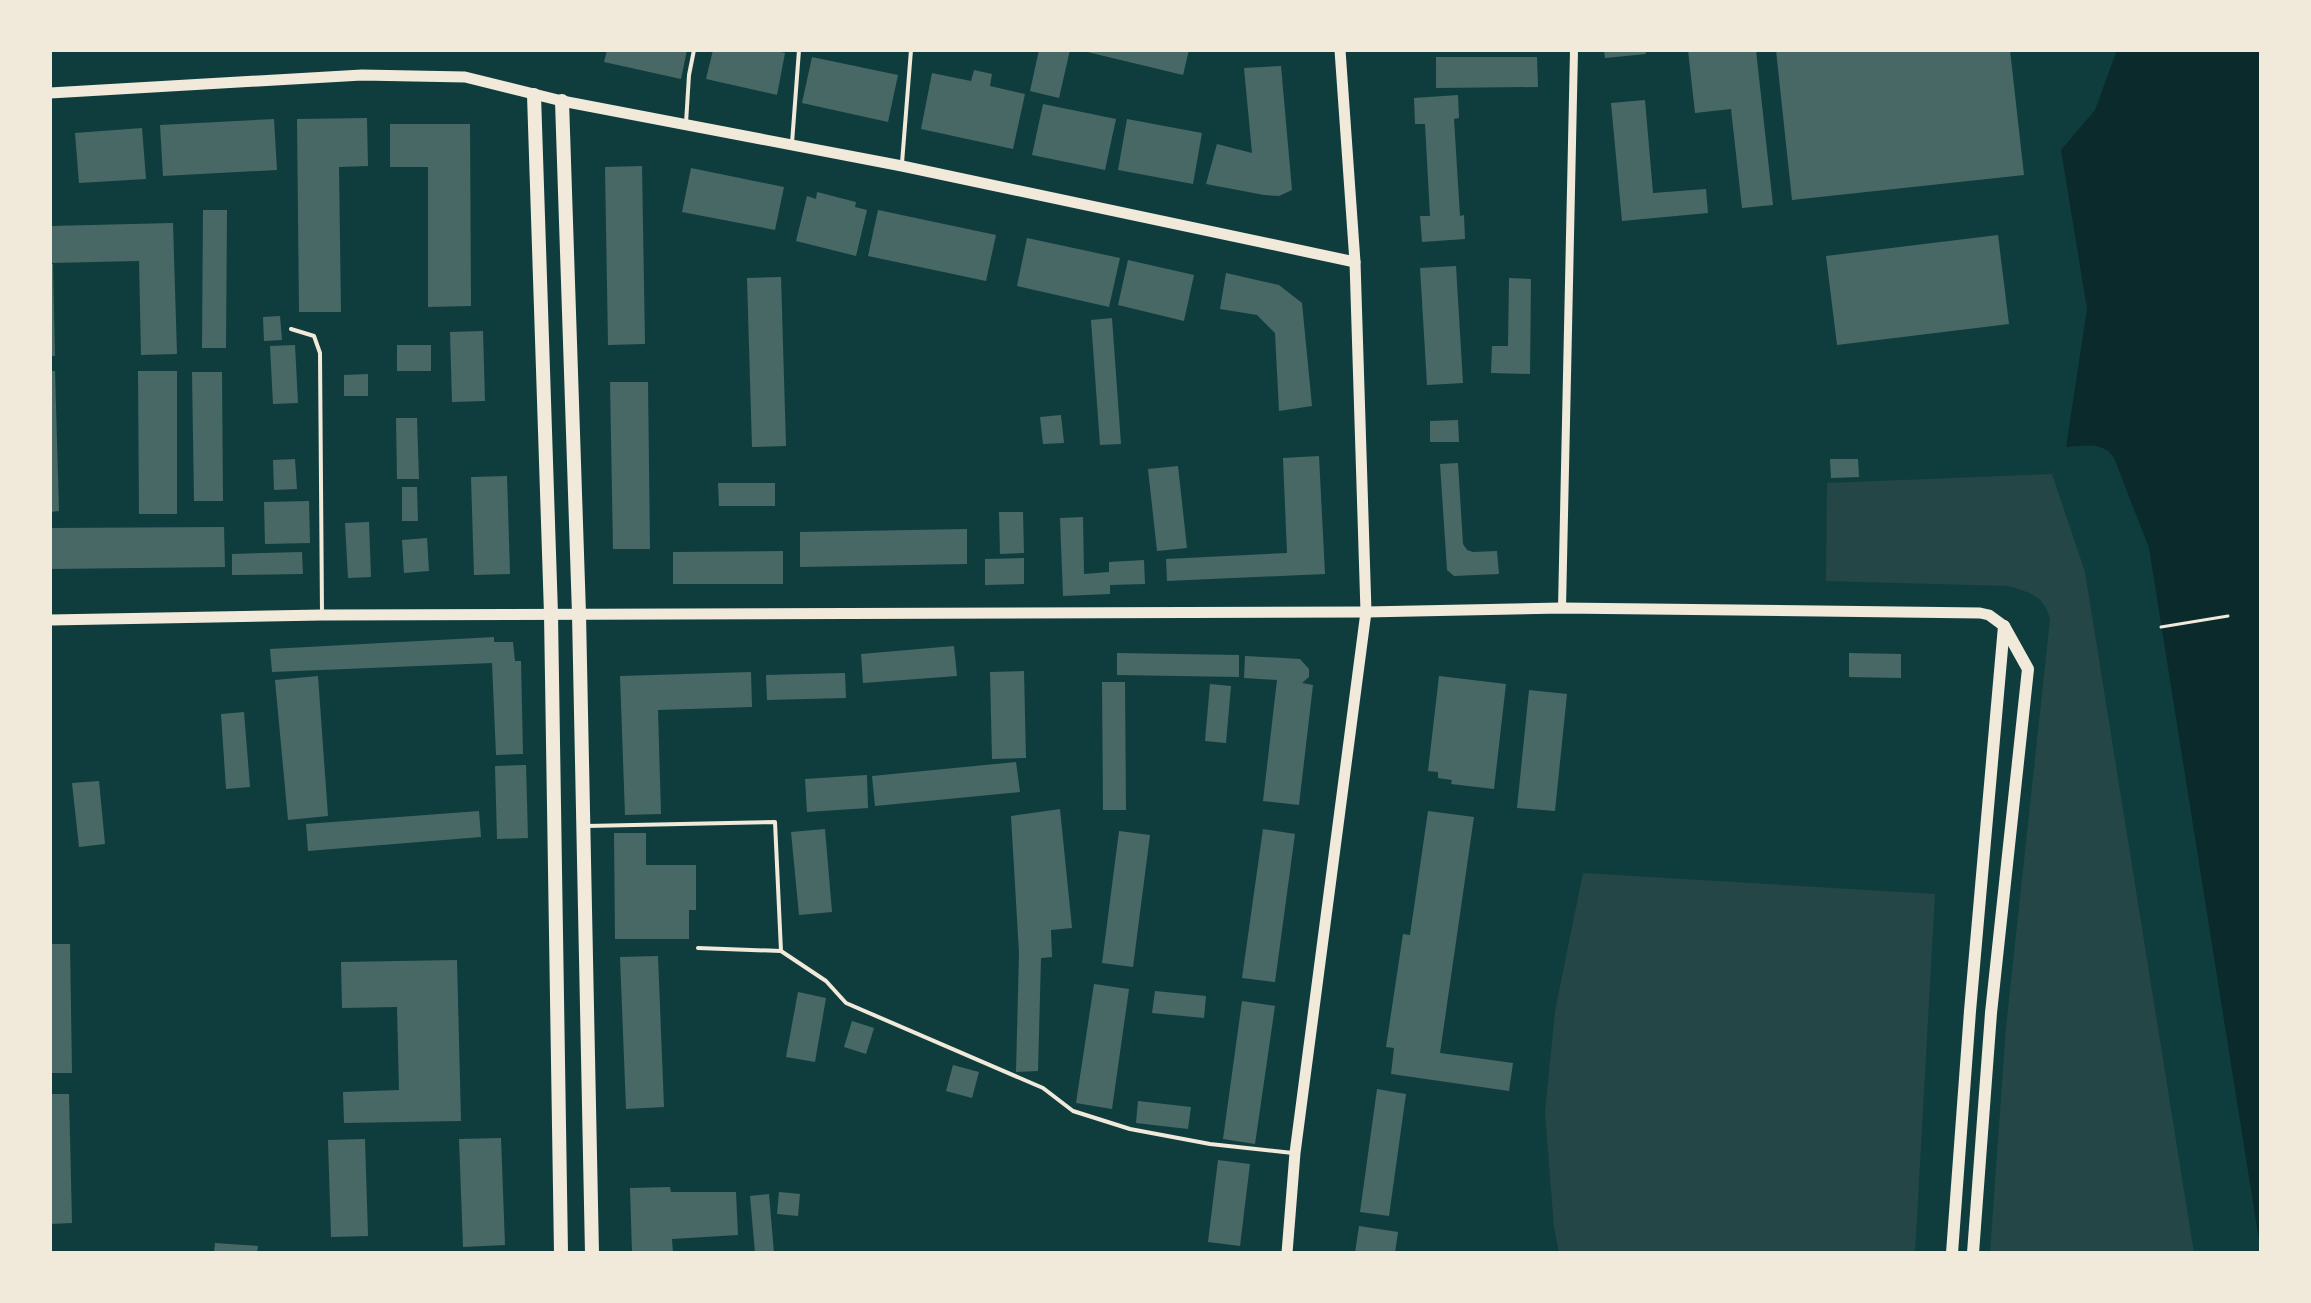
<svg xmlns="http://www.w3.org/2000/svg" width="2311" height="1303" viewBox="0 0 2311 1303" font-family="'Playfair Display',serif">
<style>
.green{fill:#244646}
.water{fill:#0a2a2b}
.building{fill:#486865}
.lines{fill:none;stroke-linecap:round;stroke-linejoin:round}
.path{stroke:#f1e9da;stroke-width:3}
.service{stroke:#f1e9da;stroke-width:4}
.minor{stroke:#f1e9da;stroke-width:8}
.tertiary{stroke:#f1e9da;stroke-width:11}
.secondary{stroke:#f1e9da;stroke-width:12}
.primary{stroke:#f1e9da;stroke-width:14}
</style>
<rect width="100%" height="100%" fill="#0f3d3e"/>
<!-- green -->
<g class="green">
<path d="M2052 474 2085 572 2194 1253H1990L2006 1028 2050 619C2044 595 2029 592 2007 586L1826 581 1827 483Z"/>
<polygon points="1583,873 1935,894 1915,1253 1559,1253 1554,1227 1545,1113 1555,1011"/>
</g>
<!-- water -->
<path class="water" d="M2117 50H2261V1253L2149 548 2114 458C2103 441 2085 446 2066 447L2087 309 2061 150 2095 110Z"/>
<!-- building -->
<g class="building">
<polygon points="607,50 687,50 681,79 604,62"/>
<polygon points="713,50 772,50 785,53 777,95 706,79"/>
<polygon points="1039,50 1070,50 1059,98 1030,91"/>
<polygon points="1079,50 1189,50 1183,75"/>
<polygon points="1604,50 1645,50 1646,54 1605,58"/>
<polygon points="1688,50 1756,50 1773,205 1742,208 1731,109 1695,113"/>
<polygon points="1776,50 2010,50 2024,175 1792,200"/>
<polygon points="812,57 898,75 888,122 802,103"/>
<polygon points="1436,57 1537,57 1538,87 1436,88"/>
<polygon points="1281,66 1292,190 1279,196 1264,195 1206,184 1217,144 1252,153 1244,68"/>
<polygon points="974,70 992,74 990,86 1025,94 1013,149 921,129 932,73 971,81"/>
<polygon points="1458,95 1459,118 1454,119 1460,216 1464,215 1465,239 1422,242 1420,216 1430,216 1425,124 1415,124 1414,98"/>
<polygon points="1645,100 1653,193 1706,189 1708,213 1622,221 1611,103"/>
<polygon points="1043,104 1116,119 1105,170 1032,155"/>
<polygon points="367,118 368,166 339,167 341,312 299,312 297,119"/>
<polygon points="274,119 277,170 163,176 160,125"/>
<polygon points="1127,119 1202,133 1193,184 1118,170"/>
<polygon points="390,124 470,124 471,306 428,307 428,167 390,167"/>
<polygon points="142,128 146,179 79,183 75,133"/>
<polygon points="642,166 645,344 608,345 605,167"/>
<polygon points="691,168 784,187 775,230 682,212"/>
<polygon points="817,192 856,202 855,207 867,210 856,256 796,241 807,196 816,199"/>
<polygon points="203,210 227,210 226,348 202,348"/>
<polygon points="878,210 996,235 986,281 868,256"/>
<polygon points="173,223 177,354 141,355 139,261 50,263 50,226"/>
<polygon points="1998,235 2009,324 1837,345 1826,256"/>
<polygon points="1027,238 1120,258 1109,307 1017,286"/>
<polygon points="1128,260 1194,275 1184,321 1118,305"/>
<polygon points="50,264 53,264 55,356 50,356"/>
<polygon points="1456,266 1463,383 1427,385 1420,268"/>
<polygon points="1226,273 1279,285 1302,303 1312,406 1279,411 1275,333 1257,315 1220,309"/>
<polygon points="781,277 786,446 752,447 747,278"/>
<polygon points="1509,278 1531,279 1530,374 1491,373 1492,346 1508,346"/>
<polygon points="280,316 282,340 264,341 263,317"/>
<polygon points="1112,318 1121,444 1100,445 1091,320"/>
<polygon points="483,331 485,401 452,402 450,332"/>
<polygon points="295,345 298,403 273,404 270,346"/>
<rect x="397" y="345" width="34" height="26"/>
<polygon points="50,371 55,371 59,511 50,512"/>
<polygon points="138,371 177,371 177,514 139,514"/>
<polygon points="192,372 222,372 223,501 194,501"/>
<polygon points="368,374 368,396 344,396 344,375"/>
<polygon points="610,382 648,382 650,549 613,549"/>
<polygon points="1061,415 1064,443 1043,444 1040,417"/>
<polygon points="396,418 417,418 419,479 397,479"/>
<polygon points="1458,420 1459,442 1430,442 1430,421"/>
<polygon points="1319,456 1325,574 1167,581 1166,559 1287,553 1283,458"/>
<polygon points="295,459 297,489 274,490 273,460"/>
<polygon points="1830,459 1858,459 1859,477 1831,478"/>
<polygon points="1458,463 1463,544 1467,550 1473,552 1497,551 1499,574 1454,576 1447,570 1440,464"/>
<polygon points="1178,466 1187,548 1157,551 1148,469"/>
<polygon points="507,476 510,574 474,575 471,477"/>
<polygon points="718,483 775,483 775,506 719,506"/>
<polygon points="402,487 417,487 418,521 402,521"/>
<polygon points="309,501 310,543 265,544 264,502"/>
<polygon points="999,512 1023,512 1024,553 1000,554"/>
<polygon points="1083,517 1084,574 1109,572 1109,562 1144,560 1145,584 1110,585 1110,594 1063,596 1060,518"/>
<polygon points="369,522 371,577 348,578 345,523"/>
<polygon points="224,527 225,567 50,569 50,528"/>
<polygon points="967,529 967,564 800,567 800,532"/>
<polygon points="427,538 429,571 404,573 402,540"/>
<polygon points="783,551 783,584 673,584 673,552"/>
<polygon points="302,552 303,574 232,575 232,554"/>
<polygon points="1024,558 1024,584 985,585 985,559"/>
<polygon points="494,637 494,642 513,642 515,661 521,661 523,754 496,755 492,663 272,672 270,649"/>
<polygon points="954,646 957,676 863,683 861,654"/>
<polygon points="1117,653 1239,655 1239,677 1117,675"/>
<polygon points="1849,653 1901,654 1901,678 1849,677"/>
<polygon points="1245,656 1300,659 1309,669 1309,677 1302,683 1313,685 1299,805 1263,801 1277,680 1244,678"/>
<polygon points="1024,671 1026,758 992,759 990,672"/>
<polygon points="751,672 752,707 658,710 661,814 625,815 620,676"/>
<polygon points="845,673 846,698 767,700 766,675"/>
<polygon points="318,676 328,816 288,820 275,680"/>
<polygon points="1439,676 1506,684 1494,789 1451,784 1452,780 1438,778 1438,772 1428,771"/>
<polygon points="1102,682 1125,682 1126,810 1103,810"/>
<polygon points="1210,684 1231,686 1226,743 1205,741"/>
<polygon points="1529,690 1567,694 1555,811 1517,808"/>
<polygon points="244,712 250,787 226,789 221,714"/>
<polygon points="1016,762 1020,792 875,806 872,776"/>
<polygon points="526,765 528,838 497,839 495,766"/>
<polygon points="867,775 868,808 807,812 805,779"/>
<polygon points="99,781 105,844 79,847 72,783"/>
<polygon points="1060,809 1072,928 1051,930 1052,957 1041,958 1038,1071 1016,1072 1019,953 1011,816"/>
<polygon points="479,811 481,837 308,851 306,824"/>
<polygon points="1428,811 1474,817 1440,1053 1513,1063 1509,1091 1391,1074 1394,1048 1386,1047 1403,934 1410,935"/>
<polygon points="825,829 832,912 799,915 791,832"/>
<polygon points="1263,829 1295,834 1275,982 1242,978"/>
<polygon points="1119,831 1150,835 1133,967 1102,963"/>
<polygon points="614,833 646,833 646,865 696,865 696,910 689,910 689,939 615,939"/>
<polygon points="50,944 70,944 72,1073 50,1073"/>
<polygon points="658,956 664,1107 626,1109 620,957"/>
<polygon points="457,960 461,1121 344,1123 343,1092 399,1090 397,1007 342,1008 341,962"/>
<polygon points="1094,984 1129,989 1112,1109 1076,1103"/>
<polygon points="1155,991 1206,996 1204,1018 1152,1013"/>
<polygon points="798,992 826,998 815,1062 786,1057"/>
<polygon points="1242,1001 1275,1006 1255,1144 1223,1139"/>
<polygon points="852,1021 874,1028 866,1054 844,1047"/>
<polygon points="953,1065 979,1072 972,1098 946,1091"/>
<polygon points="1377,1089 1406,1094 1389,1216 1360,1212"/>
<polygon points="50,1094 69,1094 72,1223 50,1224"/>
<polygon points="1138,1101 1191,1107 1188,1129 1136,1123"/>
<polygon points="501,1138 505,1245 463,1247 459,1139"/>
<polygon points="365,1139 368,1236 331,1237 328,1140"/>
<polygon points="1218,1160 1250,1164 1240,1246 1208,1242"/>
<polygon points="670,1187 671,1192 736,1192 738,1235 672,1239 673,1253 632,1253 630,1188"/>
<polygon points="779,1192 800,1194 798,1216 777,1214"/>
<polygon points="769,1194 774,1253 755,1253 750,1196"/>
<polygon points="1359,1226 1398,1232 1395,1253 1355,1253"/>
<polygon points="215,1243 258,1246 257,1253 214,1253"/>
</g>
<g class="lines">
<!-- path -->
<polyline class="path" points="2161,627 2228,616"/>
<!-- service -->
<g class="service">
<polyline points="686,123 689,75 694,50"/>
<polyline points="792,143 799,50"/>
<polyline points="902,163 911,50"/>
<polyline points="291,329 314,336 320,353 322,613"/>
<polyline points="586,826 775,822 781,951 826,981 846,1003 1043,1088 1073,1111 1130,1129 1210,1144 1293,1153"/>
<polyline points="698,948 781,951"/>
</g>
<!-- minor -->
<polyline class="minor" points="1562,608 1574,50"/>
<!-- tertiary -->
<g class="tertiary">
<polyline points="50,93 362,75 465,77 562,101 902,166 1355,262"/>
<polyline points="50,620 322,615 1366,612 1562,608 1980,613 1989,615 2004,626"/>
<polyline points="1287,1253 1295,1153 1366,612 1355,262 1340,50"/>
</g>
<!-- secondary -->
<g class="secondary">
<polyline points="1952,1253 1970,1011 2004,626"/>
<polyline points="1973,1253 1991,1013 2028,669 2004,626"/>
</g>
<!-- primary -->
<g class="primary">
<polyline points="534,95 551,614 561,1253"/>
<polyline points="562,101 579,614 592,1253"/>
</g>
</g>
<!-- border -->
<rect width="2311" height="1303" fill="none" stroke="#f1e9da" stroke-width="104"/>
</svg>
